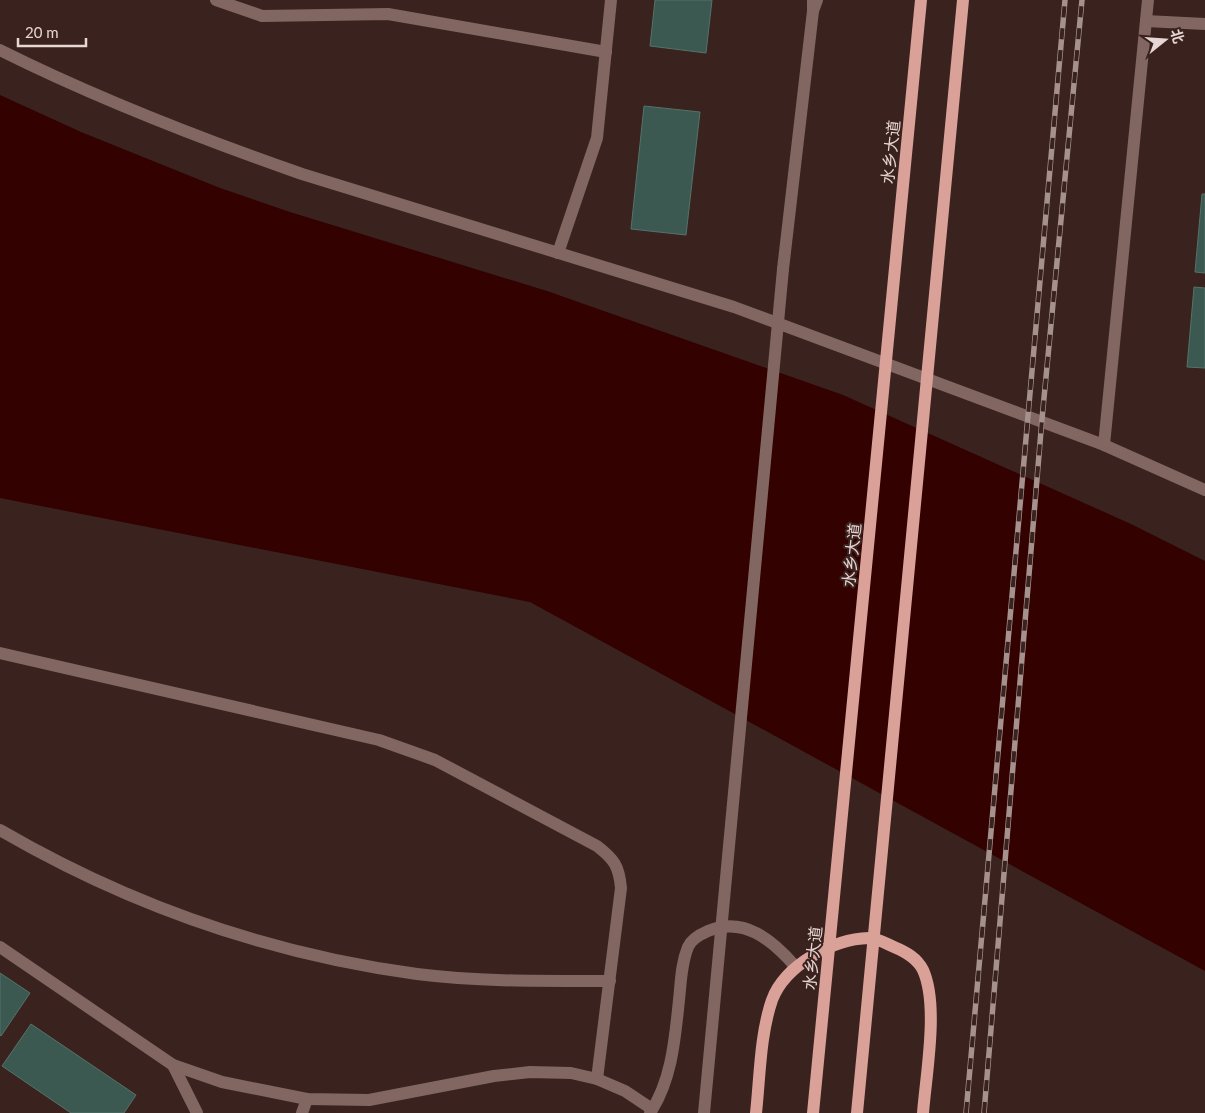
<svg xmlns="http://www.w3.org/2000/svg" width="1205" height="1113" viewBox="0 0 1205 1113" font-family="Lato,'Noto Sans SC',sans-serif">
<style>
.water{fill:#320100}
.building{fill:#3b5950;stroke:#54736a}
.lines{fill:none;stroke-linecap:round;stroke-linejoin:round}
.minor{stroke:#816661;stroke-width:12}
.major{stroke:#d9a197;stroke-width:12}
.rail-casing{stroke:#a5918d;stroke-width:5.5}
.rail{stroke:#3a221e;stroke-width:4;stroke-dasharray:11;stroke-linecap:butt}
.minor-bridge{stroke:#816661;stroke-width:12}
.major-bridge{stroke:#d9a197;stroke-width:12}
.labels{text-anchor:middle;dominant-baseline:central;stroke-width:4;stroke-linejoin:round;paint-order:stroke}
.street-label{font-size:16px;fill:#e7d6d3;stroke:#3a221e}
</style>
<rect width="100%" height="100%" fill="#3a221e"/>
<!-- water -->
<polygon class="water" points="0,95 81,132 220,188 290,212 547,291 843,395 1131,524 1205,561 1205,971 530,602 0,498"/>
<!-- building -->
<g class="building">
<polygon points="655,0 712,0 706,53 650,46"/>
<polygon points="644,106 700,112 686,235 631,229"/>
<polygon points="1202,194 1205,194 1205,273 1195,272"/>
<polygon points="1194,287 1205,288 1205,368 1187,367"/>
<polygon points="0,973 30,993 1,1036 0,1035"/>
<polygon points="31,1024 136,1095 124,1113 71,1113 2,1066"/>
</g>
<g class="lines">
<!-- minor -->
<g class="minor">
<polyline points="216,0 262,16 388,14 606,52"/>
<polyline points="813,0 813,11 817,0"/>
<polyline points="1146,21 1205,24"/>
<path d="M0 50C98 99 199 138 302 174L734 307 1104 445 1205 490"/>
<polyline points="558,253 597,138 611,0"/>
<polyline points="783,269 813,11"/>
<polyline points="1104,445 1148,0"/>
<path d="M0 653 379 740 435 760 597 846C614 859 619 866 621 888L597 1079"/>
<path d="M0 830C129 905 269 954 417 974 481 982 545 981 610 981"/>
<polyline points="0,947 173,1065 222,1082 307,1099 369,1100 494,1076 530,1072 571,1073 597,1079 625,1091 652,1109"/>
<polyline points="173,1065 197,1113"/>
<polyline points="302,1113 307,1099"/>
<path d="M650 1113C672 1080 675 1038 679 1000 681 982 681 964 688 947 691 940 701 934 708 931 744 916 772 940 795 966"/>
</g>
<!-- major -->
<path class="major" d="M756 1113C760 1076 760 1035 772 1000 785 965 833 939 869 938 877 938 887 944 894 947 906 952 917 958 923 970 939 1005 926 1074 923 1113"/>
<defs>
<g id="rail">
<polyline points="966,1113 1065,0"/>
<polyline points="984,1113 1042,419 1082,0"/>
</g>
</defs>
<!-- rail casing -->
<use href="#rail" class="rail-casing"/>
<!-- rail -->
<use href="#rail" class="rail"/>
<!-- minor-bridge -->
<polyline class="minor-bridge" points="704,1113 783,269"/>
<!-- major-bridge -->
<g class="major-bridge">
<polyline points="813,1113 921,0"/>
<polyline points="857,1113 963,0"/>
</g>
</g>
<g class="labels">
<!-- street labels -->
<g class="street-label">
<text transform="translate(890 152) rotate(-84)">水乡大道</text>
<text transform="translate(851 555) rotate(-84)">水乡大道</text>
<text transform="translate(812 958) rotate(-84)">水乡大道</text>
</g>
</g>
<!-- north arrow -->
<g transform="translate(1165 40) rotate(73)" stroke="#3a221e" stroke-width="4" paint-order="stroke">
<path d="M0-4L9 19L0 12L-9 19Z" fill="#e7d6d3"/>
<text y="-8" font-size="14" font-weight="bold" text-anchor="middle" fill="#e7d6d3">北</text>
</g>
<!-- scale -->
<path d="M18 38v8h68v-8" fill="none" stroke="#e7d6d3" stroke-width="2.5"/>
<text x="25" y="38" font-size="15" fill="#e7d6d3" stroke="#3a221e" stroke-width="4" paint-order="stroke">20 m</text>
</svg>
